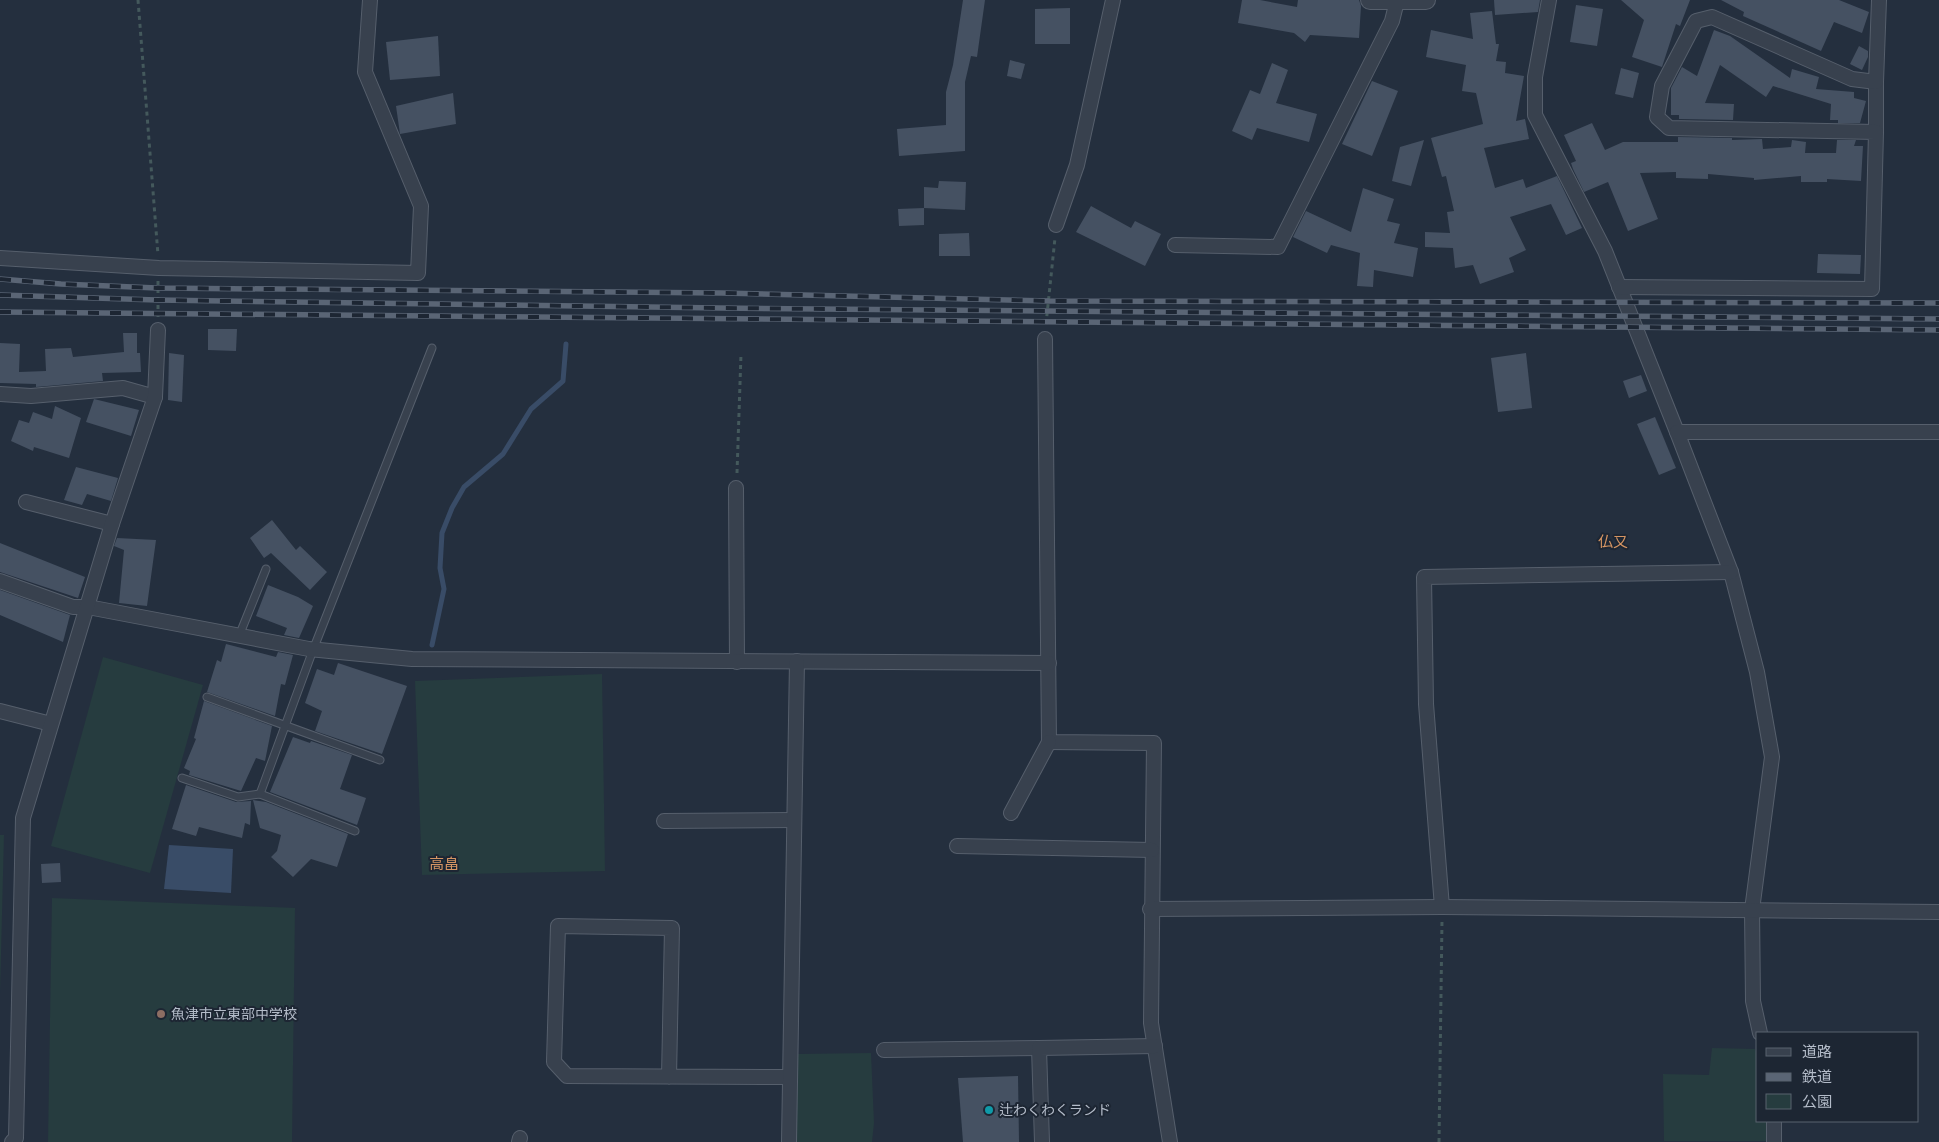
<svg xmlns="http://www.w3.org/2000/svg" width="1939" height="1142" viewBox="0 0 1939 1142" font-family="Karla,'Noto Sans JP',sans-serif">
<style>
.green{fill:#263c3f}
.water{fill:#394c67}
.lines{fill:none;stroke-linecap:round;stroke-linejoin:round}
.stream{stroke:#394c67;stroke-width:5}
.building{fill:#455162}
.service-casing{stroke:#565f6c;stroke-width:9}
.minor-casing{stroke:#565f6c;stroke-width:16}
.tertiary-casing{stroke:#565f6c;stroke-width:20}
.path{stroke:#44595c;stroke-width:3;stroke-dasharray:4 4;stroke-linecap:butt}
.service{stroke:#38414e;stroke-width:7}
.minor{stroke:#38414e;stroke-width:14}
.tertiary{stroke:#38414e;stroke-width:18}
.rail-casing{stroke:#5a6575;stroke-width:5.5}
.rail{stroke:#1d2633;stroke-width:4;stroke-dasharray:11;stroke-linecap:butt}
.education-dot{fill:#8d6e63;stroke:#1d2633;stroke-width:2}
.culture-dot{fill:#0f9aa8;stroke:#1d2633;stroke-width:2}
.labels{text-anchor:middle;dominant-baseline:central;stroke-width:4;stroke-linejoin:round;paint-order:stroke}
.poi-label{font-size:14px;fill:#b4bcc9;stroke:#1d2633;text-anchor:start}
.neighbourhood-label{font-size:15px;fill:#d59563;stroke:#1d2633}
</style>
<rect width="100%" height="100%" fill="#242f3e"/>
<!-- green -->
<g class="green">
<polygon points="103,657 203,685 150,873 51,846"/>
<polygon points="602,674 605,871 422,875 415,681"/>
<polygon points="0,835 4,835 0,994"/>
<polygon points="52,898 295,908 292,1142 48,1142"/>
<polygon points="1712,1048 1755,1049 1758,1060 1758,1121 1766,1121 1766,1141 1664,1141 1663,1074 1709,1075"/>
<polygon points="871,1053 874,1123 872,1142 796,1142 798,1054"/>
</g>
<!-- water -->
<polygon class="water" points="169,845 233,849 231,893 164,889"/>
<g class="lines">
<!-- stream -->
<polyline class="stream" points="432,645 444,589 440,568 442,533 452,508 464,487 503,454 531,409 563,381 566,344"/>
</g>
<!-- building -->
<g class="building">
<polygon points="963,0 985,0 977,57 971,56 965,82 965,151 899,156 897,129 946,125 946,92 953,65"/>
<polygon points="1242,0 1260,0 1297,7 1298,0 1359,0 1361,6 1359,38 1310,35 1305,42 1294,33 1238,23"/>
<polygon points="1494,0 1540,0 1538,12 1495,15"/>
<polygon points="1621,0 1690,0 1680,26 1676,24 1662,67 1632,57 1644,20"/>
<polygon points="1721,0 1839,0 1869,12 1862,33 1834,22 1821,51 1743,16 1744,12"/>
<polygon points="1576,5 1603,9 1597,46 1570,42"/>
<polygon points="1070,8 1070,44 1035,44 1035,9"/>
<polygon points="1492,11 1496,44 1499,44 1496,61 1506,62 1505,73 1524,76 1516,121 1525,119 1529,139 1484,148 1495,188 1523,179 1526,188 1557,176 1582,228 1566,235 1551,204 1510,217 1526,250 1509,258 1514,272 1480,284 1473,265 1455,268 1453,248 1425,247 1425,232 1450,233 1447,212 1454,211 1446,176 1442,177 1431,138 1483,124 1476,93 1462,91 1466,65 1426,57 1431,30 1473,39 1470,13"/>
<polygon points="1714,30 1730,36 1790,78 1792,69 1819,77 1816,89 1854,92 1854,98 1866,101 1860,123 1838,123 1838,120 1830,120 1831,104 1773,86 1766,97 1720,65 1705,103 1734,104 1733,120 1679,119 1679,115 1671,115 1671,88 1682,67 1697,76"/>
<polygon points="438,36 440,76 390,80 386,42"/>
<polygon points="1859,46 1868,51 1868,57 1862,70 1850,64"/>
<polygon points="1010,60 1025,64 1021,79 1007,76"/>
<polygon points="1272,63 1288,70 1276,103 1317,114 1309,142 1257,128 1252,140 1232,131 1250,90 1260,94"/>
<polygon points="1621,68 1639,73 1633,98 1615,94"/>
<polygon points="1372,81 1398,91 1372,156 1342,144"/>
<polygon points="453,93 456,124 400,134 396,106"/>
<polygon points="1592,123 1605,150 1623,142 1678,142 1678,137 1732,138 1732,140 1762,139 1763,149 1791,147 1792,140 1806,142 1805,153 1836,153 1837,140 1856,140 1854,146 1863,146 1861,181 1827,179 1827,182 1801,182 1801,176 1754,180 1754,178 1708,174 1708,179 1676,178 1676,172 1640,173 1658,219 1628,231 1608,182 1584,192 1573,169 1571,163 1576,161 1564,135"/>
<polygon points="1424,140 1411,186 1392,181 1400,147"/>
<polygon points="939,181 966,182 965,210 924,208 924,187 938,188"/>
<polygon points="1363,188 1394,199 1387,221 1400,224 1394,243 1418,248 1413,277 1374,270 1373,287 1357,286 1360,253 1331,245 1327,253 1293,237 1306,211 1351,232"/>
<polygon points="1091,206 1131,228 1135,221 1161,234 1145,266 1076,232"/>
<polygon points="924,208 924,225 899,226 898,209"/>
<polygon points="969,233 970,256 939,256 939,234"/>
<polygon points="1818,254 1861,255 1860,274 1817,273"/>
<polygon points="208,329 237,329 236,351 208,350"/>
<polygon points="123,333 137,333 137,353 140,353 141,372 102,373 103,381 36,387 36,384 0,383 0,343 20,344 19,372 46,371 45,349 71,348 73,357 124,352"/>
<polygon points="169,353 184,355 182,402 168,400"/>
<polygon points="1526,353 1532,408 1498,412 1491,358"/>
<polygon points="1641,375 1647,391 1629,398 1623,381"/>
<polygon points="94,399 139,410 131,436 86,422"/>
<polygon points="55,406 81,418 69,458 34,447 33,451 11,441 19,420 29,423 33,412 52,419"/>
<polygon points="1655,417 1676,468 1659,475 1637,424"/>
<polygon points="76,467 118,478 111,501 87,494 82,505 64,500"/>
<polygon points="272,520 296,550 300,546 327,572 310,590 271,553 264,558 250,538"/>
<polygon points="117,538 156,540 147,606 119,603 124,550 114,546"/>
<polygon points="0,543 85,577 78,598 0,572"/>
<polygon points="268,585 298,597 313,606 299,638 284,635 287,628 256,616"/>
<polygon points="0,590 70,615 63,642 0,615"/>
<polygon points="226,644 276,657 278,652 293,655 285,685 281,684 275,716 207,692 217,660 221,662"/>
<polygon points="338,663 407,686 382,754 315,731 322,711 305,703 317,669 334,675"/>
<polygon points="204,701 272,726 265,761 256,758 241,791 189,775 190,771 184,768 196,739 194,738"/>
<polygon points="293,737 310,743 311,741 352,755 340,789 366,798 357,825 270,792"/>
<polygon points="186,785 236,802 251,801 250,825 245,823 242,838 199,827 196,836 172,829"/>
<polygon points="253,800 266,802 348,834 337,867 311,859 293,877 271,857 277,851 281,835 260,828"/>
<polygon points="60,863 61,882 42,883 41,864"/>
<polygon points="1018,1076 1019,1142 963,1142 958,1078"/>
</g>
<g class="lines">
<defs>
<g id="service">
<polyline points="239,636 266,569"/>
<polyline points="207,697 380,760"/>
<polyline points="182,778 238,797 260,794"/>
<polyline points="355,831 260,794 313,650 432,348"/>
</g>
<g id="minor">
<polyline points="1549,0 1535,77 1535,115 1605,251 1677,432 1731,572 1757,672 1772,757 1752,910 1753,1001 1760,1033"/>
<polyline points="1876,132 1876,82"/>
<polyline points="1056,225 1077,165 1113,0"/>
<polyline points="1175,245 1278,247 1392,21 1397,1"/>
<polyline points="0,258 159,268 418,273 421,206 365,72 370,0"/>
<polyline points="1619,287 1872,289 1876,132 1669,128 1657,117 1662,86 1696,21 1712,17 1852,79 1876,82 1879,0"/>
<polyline points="1045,339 1049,742 1154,743 1151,1023 1170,1142"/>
<polyline points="0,394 31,396 123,388 155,397"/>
<polyline points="1677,432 1939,432"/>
<polyline points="736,488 737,662"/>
<polyline points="26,502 112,524"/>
<polyline points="0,581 73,607 88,607 309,649 412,659 1049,663"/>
<polyline points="0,711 51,724"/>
<polyline points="1011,813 1049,742"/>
<polyline points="664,821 794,820"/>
<polyline points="957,846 1152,850"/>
<polyline points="1442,907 1426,704 1424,577 1731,572"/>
<polyline points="1150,909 1442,907 1939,912"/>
<polyline points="884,1050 1039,1048"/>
<polyline points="669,1077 672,928 558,926 554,1062 567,1076 789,1077"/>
<polyline points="12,1142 16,1138 23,818 112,524 155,397 158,330"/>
<polyline points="519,1142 520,1138"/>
<polyline points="789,1142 797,661"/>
<polyline points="1042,1142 1039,1048 1155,1046"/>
<polyline points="1774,1142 1774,1121"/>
</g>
<polyline id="tertiary" points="1370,0 1426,0"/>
</defs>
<!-- service casing -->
<use href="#service" class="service-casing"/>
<!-- minor casing -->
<use href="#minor" class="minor-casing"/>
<!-- tertiary casing -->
<use href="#tertiary" class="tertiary-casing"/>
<!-- path -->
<g class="path">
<polyline points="138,0 158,255"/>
<polyline points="158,281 158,317"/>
<polyline points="1046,324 1055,238"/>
<polyline points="737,473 741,354"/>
<polyline points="1439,1142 1442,920"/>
</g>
<!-- service -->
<use href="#service" class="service"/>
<!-- minor -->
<use href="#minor" class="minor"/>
<!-- tertiary -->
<use href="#tertiary" class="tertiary"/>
<defs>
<g id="rail">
<polyline points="0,279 61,284 157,288 722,293 1049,301 1939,303"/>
<polyline points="0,295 157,300 720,308 1939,319"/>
<polyline points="0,312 1939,330"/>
</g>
</defs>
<!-- rail casing -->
<use href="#rail" class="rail-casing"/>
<!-- rail -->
<use href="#rail" class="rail"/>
</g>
<!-- markers -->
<circle class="education-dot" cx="161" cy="1014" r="5"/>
<circle class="culture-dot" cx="989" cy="1110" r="5"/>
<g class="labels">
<!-- poi labels -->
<g class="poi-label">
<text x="171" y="1014">魚津市立東部中学校</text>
<text x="999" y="1110">辻わくわくランド</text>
</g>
<!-- neighbourhood labels -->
<g class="neighbourhood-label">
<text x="1613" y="542">仏又</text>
<text x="444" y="864">高畠</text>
</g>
</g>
<!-- legend -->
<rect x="1756" y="1032" width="162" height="90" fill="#1d2633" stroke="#59626f"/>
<rect x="1766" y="1048" width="25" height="8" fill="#38414e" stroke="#59626f"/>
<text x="1802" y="1057" font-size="15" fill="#b4bcc9">道路</text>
<rect x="1766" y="1073" width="25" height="8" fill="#5a6575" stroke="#59626f"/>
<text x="1802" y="1082" font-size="15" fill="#b4bcc9">鉄道</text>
<rect x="1766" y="1094" width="25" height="15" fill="#263c3f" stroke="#59626f"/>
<text x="1802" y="1107" font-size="15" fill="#b4bcc9">公園</text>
</svg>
